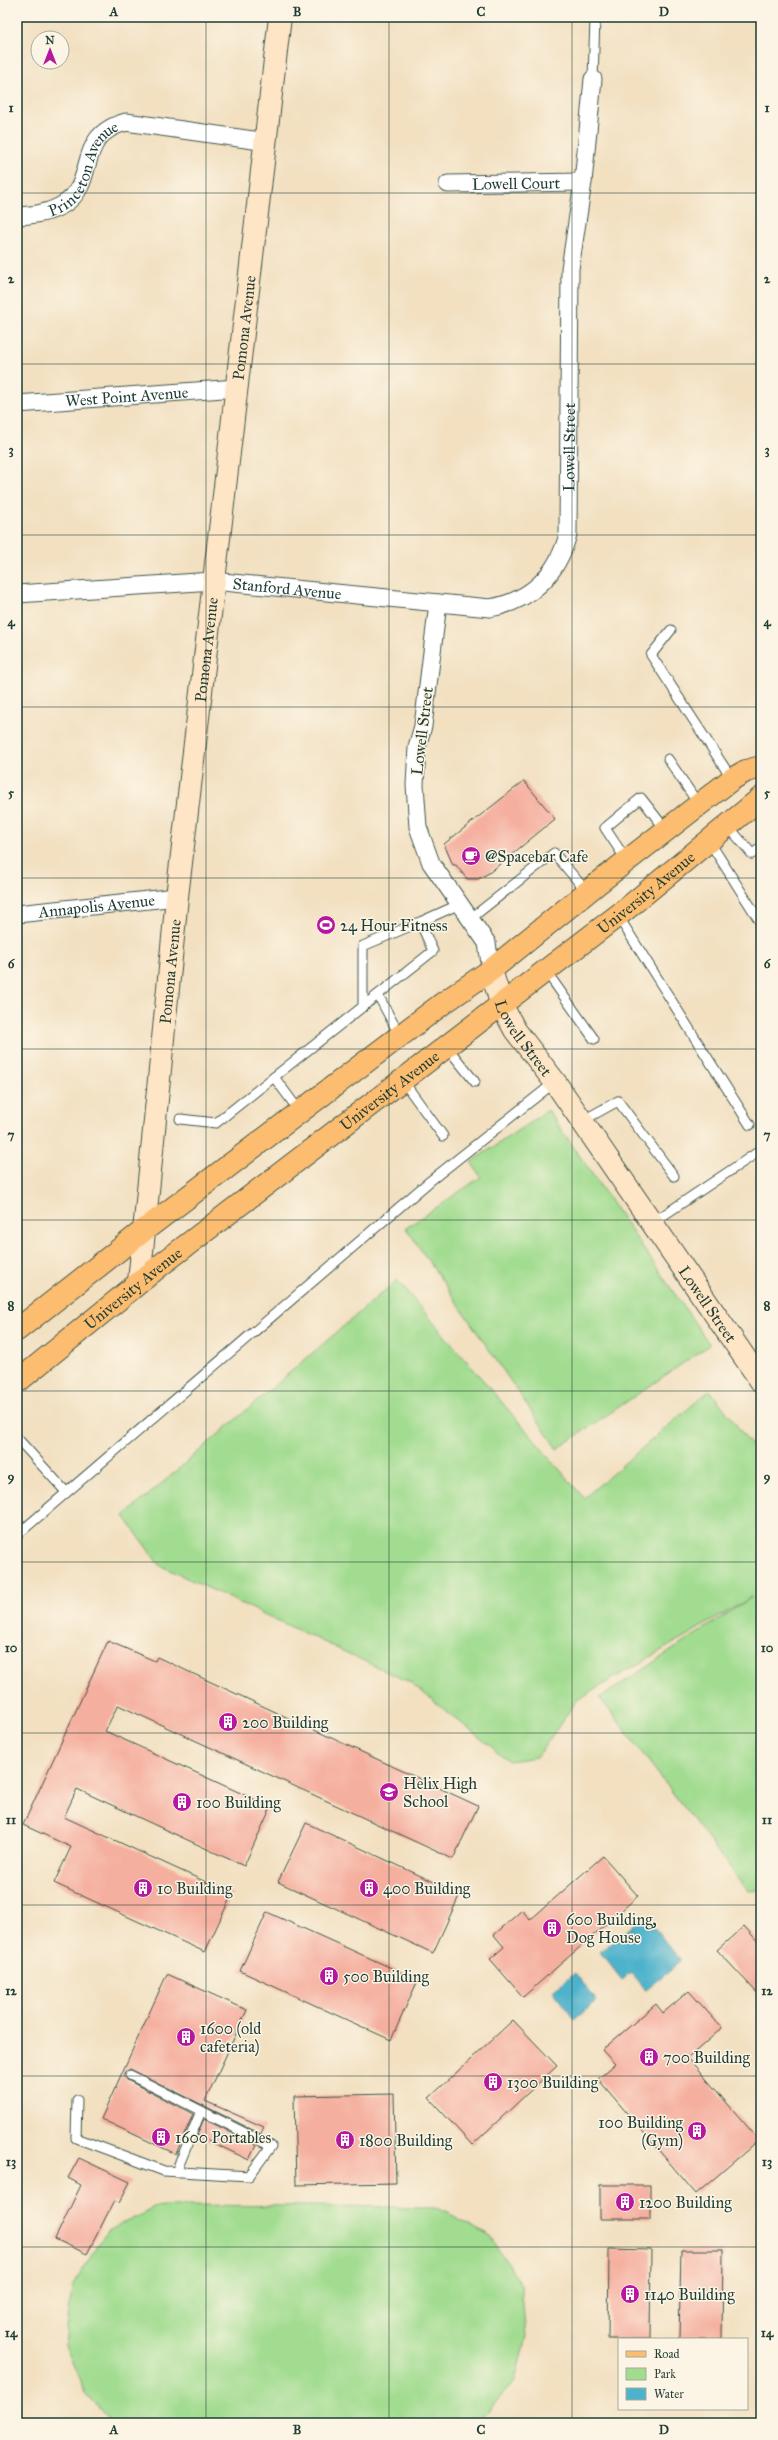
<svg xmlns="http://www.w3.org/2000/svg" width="778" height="2440" viewBox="0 0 778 2440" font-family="'IM FELL Great Primer',serif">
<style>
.green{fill:#a1dc90;stroke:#608c62}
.water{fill:#4db2cc;stroke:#367880}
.building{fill:#f5af9f}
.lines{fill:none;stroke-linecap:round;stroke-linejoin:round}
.lane-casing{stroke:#3f5549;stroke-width:11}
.street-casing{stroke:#3f5549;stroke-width:19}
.secondary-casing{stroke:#3f5549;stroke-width:24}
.primary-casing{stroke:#3f5549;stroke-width:24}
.lane{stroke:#fff;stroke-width:9}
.street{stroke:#fff;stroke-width:17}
.secondary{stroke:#fee5c5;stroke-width:22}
.primary{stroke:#fcbd6f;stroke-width:22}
.grid{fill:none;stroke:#1f3d34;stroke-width:1;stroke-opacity:0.55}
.labels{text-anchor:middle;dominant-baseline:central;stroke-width:3;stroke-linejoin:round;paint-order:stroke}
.street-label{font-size:16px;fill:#1f3d34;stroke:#fcf5e5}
.poi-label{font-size:16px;fill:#1f3d34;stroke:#fcf5e5;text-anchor:start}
.neatline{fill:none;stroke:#1f3d34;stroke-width:1.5}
.grid-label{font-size:13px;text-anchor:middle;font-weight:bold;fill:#1f3d34}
</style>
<rect width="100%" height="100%" fill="#fcf5e5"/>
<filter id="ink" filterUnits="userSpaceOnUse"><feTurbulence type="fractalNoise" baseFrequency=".025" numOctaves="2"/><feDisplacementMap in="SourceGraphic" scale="8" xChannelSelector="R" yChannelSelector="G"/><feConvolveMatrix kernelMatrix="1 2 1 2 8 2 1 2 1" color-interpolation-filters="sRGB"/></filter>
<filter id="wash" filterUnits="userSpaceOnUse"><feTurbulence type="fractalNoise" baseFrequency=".012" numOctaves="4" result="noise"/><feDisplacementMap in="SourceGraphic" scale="16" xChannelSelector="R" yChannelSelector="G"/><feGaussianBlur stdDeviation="0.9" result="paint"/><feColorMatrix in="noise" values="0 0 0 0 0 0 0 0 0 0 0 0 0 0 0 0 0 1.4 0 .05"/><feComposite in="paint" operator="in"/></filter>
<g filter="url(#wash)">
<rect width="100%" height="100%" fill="#f2e0c1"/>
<!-- green -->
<g class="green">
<polygon points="548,1110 710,1345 557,1449 406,1228 481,1177 471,1162"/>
<polygon points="397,1280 584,1498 710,1390 761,1458 761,1890 748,1891 600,1698 752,1597 577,1700 537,1757 509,1761 411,1683 159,1565 124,1516"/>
<polygon points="172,2205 436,2207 491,2237 521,2285 526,2336 515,2381 477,2423 112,2423 85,2393 65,2345 72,2287 106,2232 156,2207"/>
</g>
<!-- water -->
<g class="water">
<polygon points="645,1916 681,1961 645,1990 631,1973 622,1980 600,1952"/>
<polygon points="575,1973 597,2001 575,2019 553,1991"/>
</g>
<g id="blocks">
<!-- building -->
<g class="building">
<polygon points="524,781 555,819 489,873 478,879 467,879 456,865 453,865 444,844"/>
<polygon points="108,1641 155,1661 157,1657 478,1806 453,1859 118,1705 105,1731 271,1807 244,1866 77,1789 64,1817 232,1894 205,1952 54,1883 71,1847 23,1825"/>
<polygon points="306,1823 460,1894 433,1953 278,1882"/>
<polygon points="603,1856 638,1896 523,1997 490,1959 504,1947 494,1935 522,1910 530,1920"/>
<polygon points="267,1912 418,1980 391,2040 240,1971"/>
<polygon points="744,1926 761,1945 761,1997 717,1950"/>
<polygon points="167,1974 247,2010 205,2101 264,2127 261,2134 130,2069 125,2073 127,2080 193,2114 176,2154 101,2119"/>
<polygon points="689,1991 722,2028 688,2058 759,2140 696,2194 598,2079 615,2064 602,2050 656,2004 663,2013"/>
<polygon points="513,2020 557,2066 472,2145 429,2098"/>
<polygon points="394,2094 396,2183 296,2185 294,2096"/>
<polygon points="204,2119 256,2145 249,2160 197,2135"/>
<polygon points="79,2158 130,2182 119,2203 114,2201 87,2254 55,2239 81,2185 68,2178"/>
<rect x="600" y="2185" width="50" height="34"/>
<polygon points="609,2249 651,2250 650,2339 608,2339"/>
<polygon points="681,2250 723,2250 722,2339 679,2339"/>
</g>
</g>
</g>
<g filter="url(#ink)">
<use href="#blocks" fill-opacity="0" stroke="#3f5549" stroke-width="1"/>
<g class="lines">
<defs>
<g id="lane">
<polyline points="593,79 595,18"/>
<polyline points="671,630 651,655 732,779"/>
<polyline points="668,759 699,805"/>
<polyline points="728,826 752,854 761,848"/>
<polyline points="709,841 761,923"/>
<polyline points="627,861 605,828 641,798 666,830"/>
<polyline points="618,916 750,1125"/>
<polyline points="470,919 554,853 587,892"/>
<polyline points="420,922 460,904"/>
<polyline points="546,971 594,1039"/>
<polyline points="378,995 400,1036"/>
<polyline points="447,1047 475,1082"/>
<polyline points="274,1077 433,951 420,922 363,946 363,1007"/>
<polyline points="403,1081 443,1136"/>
<polyline points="180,1119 216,1123 274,1077 300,1112"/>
<polyline points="582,1121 618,1101 674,1176"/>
<polyline points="652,1223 761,1150"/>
<polyline points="17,1438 66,1492"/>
<polyline points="17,1535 430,1181 555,1082"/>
<polyline points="77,2100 76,2138 164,2171 249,2176 271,2146 130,2075"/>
<polyline points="176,2172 201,2111"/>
</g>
<g id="street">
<path id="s1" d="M448 184 583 182"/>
<path id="s2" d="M17 216C34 215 50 213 64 204 99 182 73 136 126 122L267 142"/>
<path id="s3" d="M17 404 237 388"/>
<path id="s4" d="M17 594 213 581 490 608C531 601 558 574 568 534L570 269 583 182 593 79"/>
<polyline points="438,603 423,726 417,747 415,785 418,827 431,863 487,943 491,970"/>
<path id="s5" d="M17 914 177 897"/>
</g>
<g id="secondary">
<path id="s6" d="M491 970 502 1006 515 1030 555 1082 761 1381"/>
<path id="s7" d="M139 1282 177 897 280 17"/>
</g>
<g id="primary">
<polyline points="17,1330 143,1231 442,1004 491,970 597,884 732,779 746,771 761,767"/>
<path id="s8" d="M17 1382 162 1264 625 910 761 798"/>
</g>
</defs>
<!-- lane casing -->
<use href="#lane" class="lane-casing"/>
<!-- street casing -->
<use href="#street" class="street-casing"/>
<!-- secondary casing -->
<use href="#secondary" class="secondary-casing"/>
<!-- primary casing -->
<use href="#primary" class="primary-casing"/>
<!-- lane -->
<use href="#lane" class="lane"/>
<!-- street -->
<use href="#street" class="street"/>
<!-- secondary -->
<use href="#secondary" class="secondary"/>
<!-- primary -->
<use href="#primary" class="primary"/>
</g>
</g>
<!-- grid -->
<path class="grid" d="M206 17V2423M389 17V2423M572 17V2423M17 193H761M17 364H761M17 535H761M17 707H761M17 878H761M17 1049H761M17 1220H761M17 1391H761M17 1562H761M17 1733H761M17 1905H761M17 2076H761M17 2247H761"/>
<!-- icons -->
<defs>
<symbol id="cafe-disc" viewBox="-11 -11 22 22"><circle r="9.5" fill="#b5179e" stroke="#fcf5e5"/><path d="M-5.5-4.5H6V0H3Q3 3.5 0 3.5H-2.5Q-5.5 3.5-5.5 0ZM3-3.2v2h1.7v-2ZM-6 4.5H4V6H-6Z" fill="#fff"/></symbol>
<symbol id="stadium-disc" viewBox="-11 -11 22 22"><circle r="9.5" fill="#b5179e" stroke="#fcf5e5"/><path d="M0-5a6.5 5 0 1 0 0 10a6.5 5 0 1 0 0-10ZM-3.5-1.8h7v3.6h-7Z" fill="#fff"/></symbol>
<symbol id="building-disc" viewBox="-11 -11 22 22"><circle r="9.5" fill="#b5179e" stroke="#fcf5e5"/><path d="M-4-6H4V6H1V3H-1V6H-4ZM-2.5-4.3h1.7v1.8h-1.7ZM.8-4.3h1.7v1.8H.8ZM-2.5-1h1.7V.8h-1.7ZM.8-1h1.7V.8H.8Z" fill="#fff"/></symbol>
<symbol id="school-disc" viewBox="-11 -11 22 22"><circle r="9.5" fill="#b5179e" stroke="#fcf5e5"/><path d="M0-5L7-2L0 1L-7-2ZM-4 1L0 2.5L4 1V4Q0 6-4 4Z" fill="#fff"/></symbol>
</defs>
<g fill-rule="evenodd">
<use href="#cafe-disc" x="460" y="845" width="22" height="22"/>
<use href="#stadium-disc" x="315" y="914" width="22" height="22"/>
<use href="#building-disc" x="217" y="1711" width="22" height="22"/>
<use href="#school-disc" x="378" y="1781" width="22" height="22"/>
<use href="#building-disc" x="171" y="1791" width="22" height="22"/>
<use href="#building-disc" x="132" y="1877" width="22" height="22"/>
<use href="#building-disc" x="358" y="1877" width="22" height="22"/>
<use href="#building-disc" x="541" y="1917" width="22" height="22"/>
<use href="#building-disc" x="318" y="1965" width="22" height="22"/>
<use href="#building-disc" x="175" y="2026" width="22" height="22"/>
<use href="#building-disc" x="638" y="2046" width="22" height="22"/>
<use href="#building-disc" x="482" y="2071" width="22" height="22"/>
<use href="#building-disc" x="686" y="2120" width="22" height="22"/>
<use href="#building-disc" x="150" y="2126" width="22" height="22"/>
<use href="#building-disc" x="334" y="2129" width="22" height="22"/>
<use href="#building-disc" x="614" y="2191" width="22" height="22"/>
<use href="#building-disc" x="619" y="2283" width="22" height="22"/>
</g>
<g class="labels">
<!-- street labels -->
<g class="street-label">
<text stroke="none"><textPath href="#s2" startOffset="90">Princeton Avenue</textPath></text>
<text stroke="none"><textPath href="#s1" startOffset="68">Lowell Court</textPath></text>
<text stroke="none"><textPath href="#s7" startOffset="960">Pomona Avenue</textPath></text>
<text stroke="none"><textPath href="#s3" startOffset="110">West Point Avenue</textPath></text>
<text stroke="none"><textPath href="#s4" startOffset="676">Lowell Street</textPath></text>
<text stroke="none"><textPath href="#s4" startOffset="271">Stanford Avenue</textPath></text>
<text stroke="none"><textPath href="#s7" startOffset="636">Pomona Avenue</textPath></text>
<text transform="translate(422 731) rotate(-83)">Lowell Street</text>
<text stroke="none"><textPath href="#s8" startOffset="797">University Avenue</textPath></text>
<text stroke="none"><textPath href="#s5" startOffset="80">Annapolis Avenue</textPath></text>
<text stroke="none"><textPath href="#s7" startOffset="312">Pomona Avenue</textPath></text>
<text stroke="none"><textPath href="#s6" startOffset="76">Lowell Street</textPath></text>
<text stroke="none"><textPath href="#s8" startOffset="473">University Avenue</textPath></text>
<text stroke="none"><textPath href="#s8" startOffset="149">University Avenue</textPath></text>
<text stroke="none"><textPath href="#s6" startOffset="400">Lowell Street</textPath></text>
</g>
<!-- poi labels -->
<g class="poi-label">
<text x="485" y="856">@Spacebar Cafe</text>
<text x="340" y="925">24 Hour Fitness</text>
<text x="242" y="1722">200 Building</text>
<text x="403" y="1783">Helix High<tspan x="403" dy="18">School</tspan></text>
<text x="196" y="1802">100 Building</text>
<text x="157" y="1888">10 Building</text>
<text x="383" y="1888">400 Building</text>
<text x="566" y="1919">600 Building,<tspan x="566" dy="18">Dog House</tspan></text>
<text x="343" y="1976">500 Building</text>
<text x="200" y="2028">1600 (old<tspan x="200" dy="18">cafeteria)</tspan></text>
<text x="663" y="2057">700 Building</text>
<text x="507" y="2082">1300 Building</text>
<text x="683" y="2122" text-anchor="end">100 Building<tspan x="683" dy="18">(Gym)</tspan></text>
<text x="175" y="2137">1600 Portables</text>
<text x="359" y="2140">1800 Building</text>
<text x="639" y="2202">1200 Building</text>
<text x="644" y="2294">1140 Building</text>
</g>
</g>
<!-- margin -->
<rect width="778" height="2440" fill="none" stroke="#fcf5e5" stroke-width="44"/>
<!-- legend -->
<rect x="618" y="2338" width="130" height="72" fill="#fcf5e5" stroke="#a4ab9e"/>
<rect x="626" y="2351" width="20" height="6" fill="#fcbd6f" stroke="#a4ab9e"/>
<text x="654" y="2358" font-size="12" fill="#1f3d34">Road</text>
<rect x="626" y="2368" width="20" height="12" fill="#a1dc90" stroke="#a4ab9e"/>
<text x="654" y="2378" font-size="12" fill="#1f3d34">Park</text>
<rect x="626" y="2388" width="20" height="12" fill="#4db2cc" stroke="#a4ab9e"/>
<text x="654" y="2398" font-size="12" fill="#1f3d34">Water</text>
<!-- north arrow -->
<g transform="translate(50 50)"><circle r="19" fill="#fcf5e5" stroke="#a4ab9e"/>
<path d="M0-3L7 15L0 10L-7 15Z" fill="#b5179e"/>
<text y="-6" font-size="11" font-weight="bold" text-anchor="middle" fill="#1f3d34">N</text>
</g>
<rect x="22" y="22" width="734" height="2396" class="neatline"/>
<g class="grid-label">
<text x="114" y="16">A</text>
<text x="297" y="16">B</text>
<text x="481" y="16">C</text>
<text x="664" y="16">D</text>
<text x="11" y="112">1</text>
<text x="767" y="112">1</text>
<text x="11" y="283">2</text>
<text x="767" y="283">2</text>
<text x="11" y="454">3</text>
<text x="767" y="454">3</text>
<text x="11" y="626">4</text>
<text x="767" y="626">4</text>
<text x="11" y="797">5</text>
<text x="767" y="797">5</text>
<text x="11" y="968">6</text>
<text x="767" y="968">6</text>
<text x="11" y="1139">7</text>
<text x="767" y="1139">7</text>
<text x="11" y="1310">8</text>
<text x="767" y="1310">8</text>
<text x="11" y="1481">9</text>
<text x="767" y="1481">9</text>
<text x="11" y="1652">10</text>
<text x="767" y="1652">10</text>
<text x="11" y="1824">11</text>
<text x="767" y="1824">11</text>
<text x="11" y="1995">12</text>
<text x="767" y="1995">12</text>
<text x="11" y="2166">13</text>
<text x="767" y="2166">13</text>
<text x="11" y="2337">14</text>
<text x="767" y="2337">14</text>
<text x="114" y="2434">A</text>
<text x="297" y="2434">B</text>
<text x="481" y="2434">C</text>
<text x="664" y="2434">D</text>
</g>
</svg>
